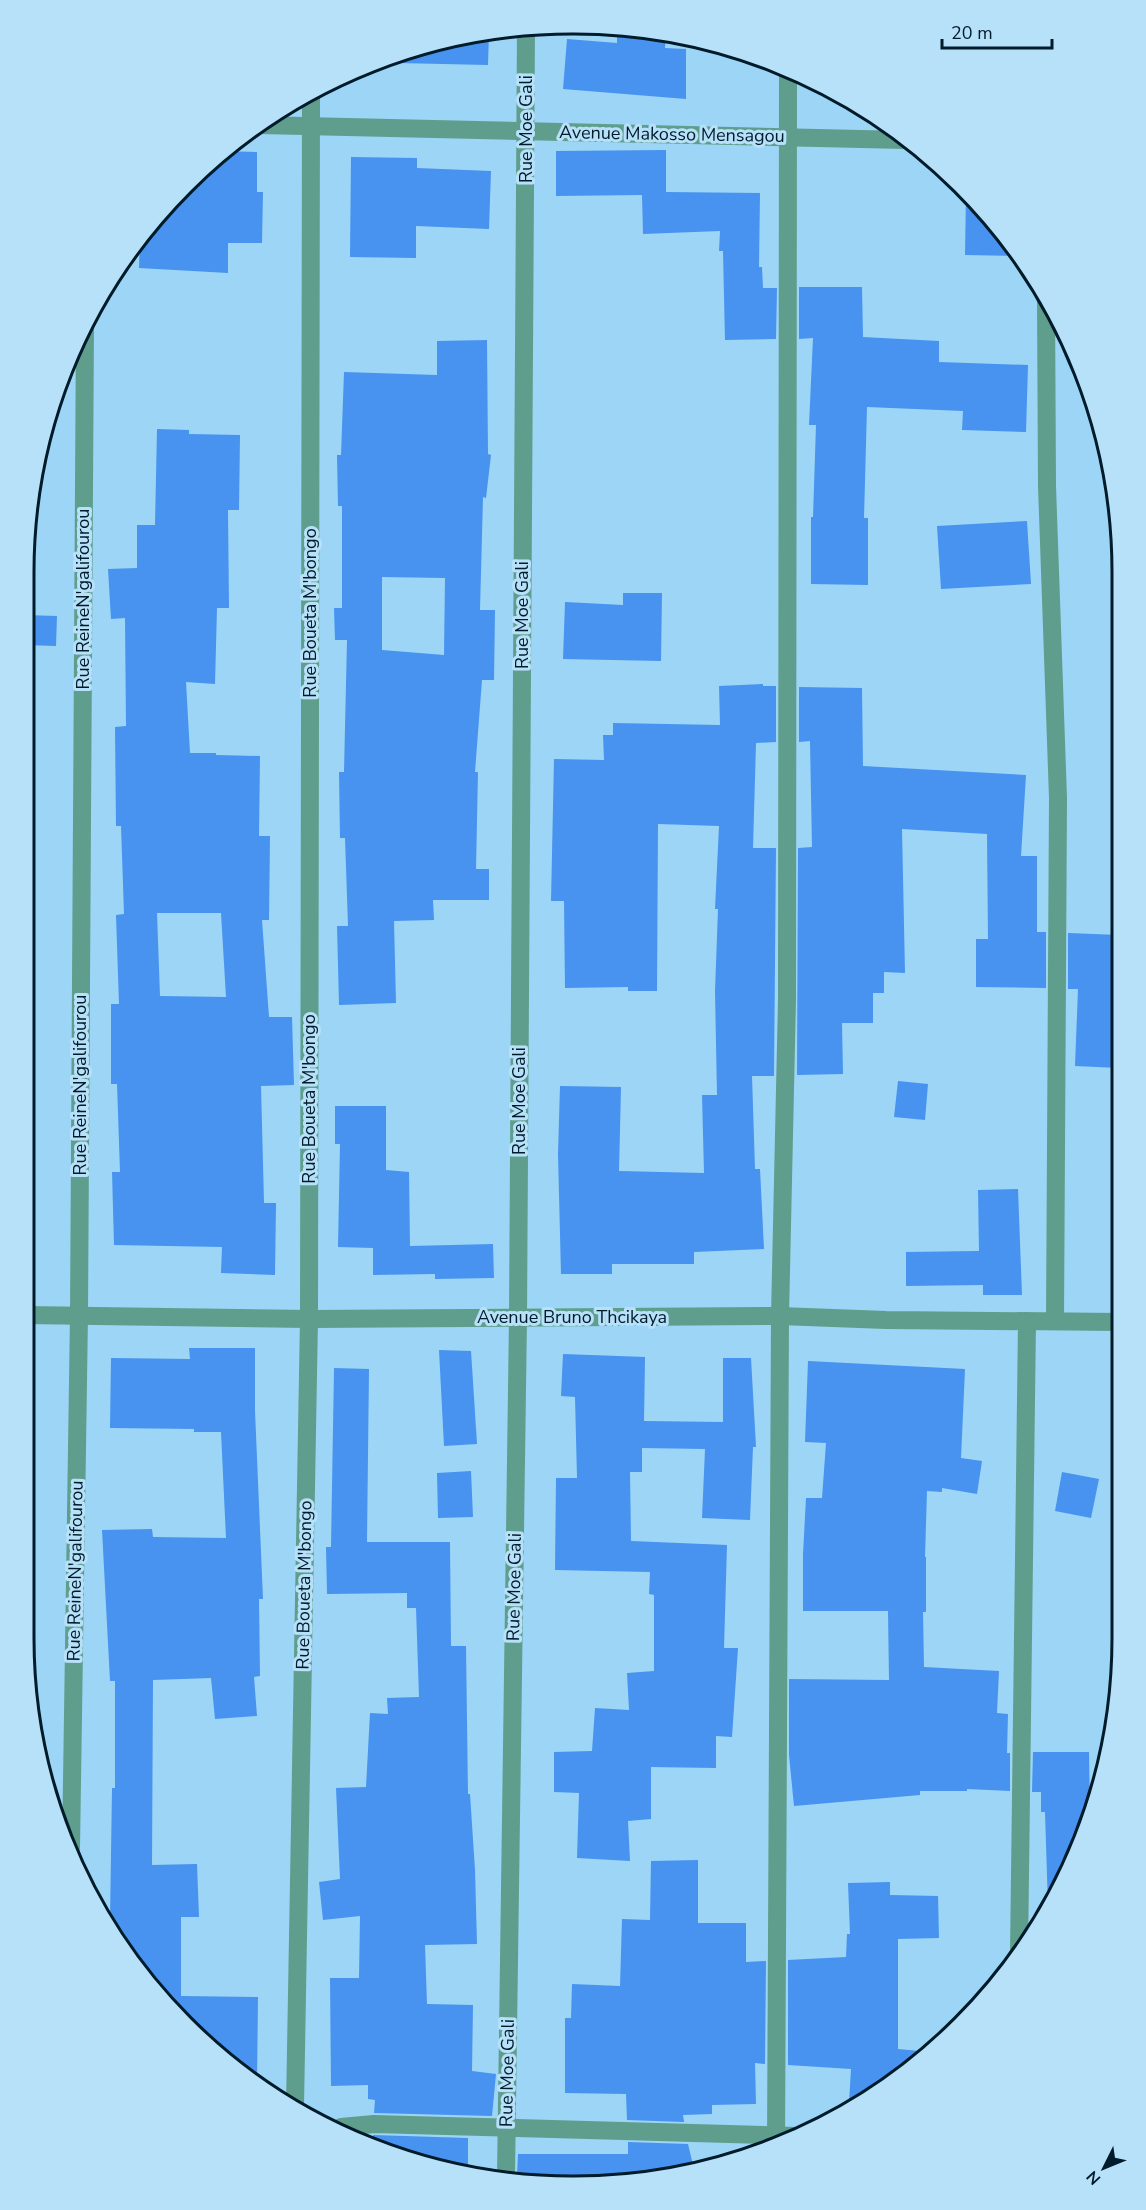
<svg xmlns="http://www.w3.org/2000/svg" width="1146" height="2210" viewBox="0 0 1146 2210" font-family="'Nunito Sans',sans-serif">
<style>
.building{fill:#4793ef;fill-rule:evenodd}
.lines{fill:none;stroke-linecap:round;stroke-linejoin:round}
.minor{stroke:#5f9e8c;stroke-width:18}
.labels{text-anchor:middle;dominant-baseline:central;stroke-width:6;stroke-linejoin:round;paint-order:stroke}
.street-label{font-size:18px;fill:#001b2a;stroke:#b7e0f9}
.rim{fill:none;stroke:#001b2a;stroke-width:3}
</style>
<rect width="100%" height="100%" fill="#9dd5f6"/>
<!-- building -->
<g class="building">
<polygon points="617,27 666,35 665,48 686,49 686,99 563,89 567,39 617,43"/>
<polygon points="489,32 488,65 398,63 397,53"/>
<polygon points="666,150 666,192 760,193 759,267 762,267 763,288 777,288 776,339 725,340 723,251 719,251 720,231 643,234 642,195 556,196 556,151"/>
<polygon points="224,151 257,152 257,192 263,192 262,243 228,243 228,273 139,268 140,236 211,160"/>
<polygon points="351,157 417,158 417,168 491,171 489,229 416,226 416,258 350,257"/>
<polygon points="966,195 986,218 1019,256 965,255"/>
<polygon points="799,287 862,287 863,337 939,341 939,362 1028,365 1026,432 962,430 963,411 867,407 864,518 868,518 868,585 811,584 811,517 813,517 816,425 809,425 813,338 799,339"/>
<path d="M487 340 488 454 491 455 486 498 483 497 480 610H495L494 680H482L475 772H478L476 869H489V900H433L434 920 394 921 396 1003 339 1005 337 926H348L345 838H340L339 772H344L347 640H335L334 608H342V506H338L337 455H341L344 372 437 375V341ZM382 577 445 578 444 655 382 650Z"/>
<path d="M157 429 189 430V434L240 435 239 510H228L229 608H217L215 684 186 682 190 753H216V755L260 756 259 836H270L269 920H262L269 1017H292L294 1085 261 1086 264 1203H276L275 1275 221 1273 222 1247 114 1245 112 1172H120L117 1084H111V1004H119L116 915 124 914 121 826H116L115 727 126 726 125 618 111 619 108 569 137 568V525H155ZM157 913H221L226 997 160 996Z"/>
<polygon points="1027,521 1031,584 941,589 937,526"/>
<polygon points="623,593 662,593 661,661 563,659 565,602 623,605"/>
<polygon points="25,615 57,616 56,646 25,645"/>
<polygon points="763,684 763,686 776,686 776,742 756,743 753,848 776,848 774,1076 752,1076 755,1169 760,1169 764,1249 694,1252 694,1264 612,1264 612,1274 561,1274 558,1154 560,1086 621,1087 619,1171 704,1173 702,1095 717,1095 715,991 718,909 715,909 719,826 658,824 657,991 628,991 628,987 565,988 564,901 551,901 554,759 604,760 603,735 613,735 613,723 720,725 719,686"/>
<polygon points="799,687 862,688 863,766 1026,775 1021,856 1037,856 1037,932 1046,932 1046,988 976,987 976,939 988,939 987,834 902,829 905,973 884,972 884,993 873,993 873,1023 842,1023 843,1074 797,1075 798,848 812,847 810,741 799,742"/>
<polygon points="1068,933 1119,935 1119,1068 1075,1066 1078,989 1068,989"/>
<polygon points="898,1081 928,1084 925,1120 894,1117"/>
<polygon points="335,1106 386,1106 386,1170 409,1172 410,1246 493,1244 494,1278 435,1279 435,1274 373,1275 373,1248 338,1247 340,1144 335,1144"/>
<polygon points="1018,1189 1022,1295 983,1295 983,1285 906,1286 906,1252 979,1251 978,1190"/>
<polygon points="189,1348 255,1348 255,1411 263,1599 259,1599 260,1676 254,1677 257,1716 215,1719 211,1678 153,1680 152,1865 197,1864 199,1917 181,1917 181,1996 258,1997 257,2083 138,1971 110,1920 112,1788 115,1788 115,1681 110,1681 102,1530 152,1529 153,1537 226,1538 221,1432 194,1432 194,1429 110,1428 111,1358 190,1359"/>
<polygon points="439,1350 471,1351 477,1444 444,1446"/>
<polygon points="563,1354 645,1357 644,1421 723,1422 723,1358 751,1358 756,1447 753,1447 750,1520 702,1518 705,1449 642,1448 642,1472 630,1472 631,1541 727,1545 724,1648 738,1648 732,1737 716,1736 716,1768 651,1767 651,1819 628,1821 630,1861 577,1858 579,1793 554,1792 554,1752 592,1751 595,1708 629,1710 627,1673 654,1671 654,1595 649,1594 650,1572 555,1570 556,1478 577,1478 575,1397 561,1396"/>
<polygon points="808,1361 965,1369 961,1458 982,1461 977,1494 942,1488 942,1492 927,1491 925,1557 926,1557 926,1612 923,1612 924,1667 999,1671 997,1713 1008,1714 1007,1753 1010,1753 1010,1791 967,1789 967,1791 920,1791 920,1795 794,1806 789,1755 789,1679 889,1680 888,1611 803,1611 803,1555 806,1498 822,1498 826,1443 805,1442"/>
<polygon points="334,1368 369,1369 367,1542 450,1542 451,1646 466,1646 468,1794 470,1794 475,1870 477,1944 425,1945 427,2004 473,2005 472,2071 496,2074 492,2116 374,2113 375,2100 368,2099 368,2085 331,2086 330,1978 359,1978 360,1916 323,1920 319,1882 340,1879 336,1788 366,1787 370,1713 388,1714 387,1698 419,1697 416,1608 407,1608 407,1593 327,1594 326,1547 331,1547"/>
<polygon points="471,1471 473,1517 438,1518 437,1473"/>
<polygon points="1062,1472 1099,1479 1091,1518 1055,1511"/>
<polygon points="1033,1752 1089,1752 1090,1814 1065,1880 1048,1907 1045,1812 1041,1812 1041,1792 1032,1792"/>
<polygon points="698,1860 698,1923 746,1923 746,1962 766,1961 765,2064 755,2063 756,2104 712,2105 712,2114 683,2115 684,2122 627,2120 626,2094 565,2093 565,2018 571,2018 572,1984 620,1986 622,1919 650,1920 651,1861"/>
<polygon points="890,1882 890,1895 938,1896 939,1938 898,1939 898,2049 931,2052 849,2103 851,2069 788,2065 788,1960 846,1957 847,1934 850,1934 848,1883"/>
<polygon points="373,2135 468,2138 468,2171 431,2167 373,2141"/>
<polygon points="628,2142 688,2144 693,2165 609,2185 517,2176 518,2154 628,2154"/>
</g>
<g class="lines">
<!-- minor -->
<g class="minor">
<polyline points="260,125 905,140"/>
<polyline points="1046,300 1047,486 1058,798 1055,1321"/>
<polyline points="24,1315 309,1319 780,1316 886,1320 1120,1322"/>
<polyline points="71,1848 79,1315 85,323"/>
<polyline points="1019,1954 1027,1321"/>
<polyline points="295,2106 309,1319 311,92"/>
<polyline points="341,2127 374,2124 797,2136"/>
<polyline points="776,2146 780,1316 787,999 788,70"/>
<polyline points="506,2175 518,1318 526,28"/>
</g>
</g>
<g class="labels">
<!-- street labels -->
<g class="street-label">
<text transform="translate(526 129) rotate(-90)">Rue Moe Gali</text>
<text transform="translate(672 134) rotate(1)">Avenue Makosso Mensagou</text>
<text transform="translate(83 599) rotate(-90)">Rue ReineN'galifourou</text>
<text transform="translate(310 613) rotate(-90)">Rue Boueta M'bongo</text>
<text transform="translate(522 615) rotate(-90)">Rue Moe Gali</text>
<text transform="translate(80 1085) rotate(-90)">Rue ReineN'galifourou</text>
<text transform="translate(309 1099) rotate(-90)">Rue Boueta M'bongo</text>
<text transform="translate(519 1101) rotate(-90)">Rue Moe Gali</text>
<text x="572" y="1317">Avenue Bruno Thcikaya</text>
<text transform="translate(75 1571) rotate(-89)">Rue ReineN'galifourou</text>
<text transform="translate(304 1585) rotate(-89)">Rue Boueta M'bongo</text>
<text transform="translate(514 1587) rotate(-89)">Rue Moe Gali</text>
<text transform="translate(507 2073) rotate(-89)">Rue Moe Gali</text>
</g>
</g>
<!-- crop -->
<path d="M0 0H1146V2210H0ZM572 34H574A538 538 0 0 1 1112 572V1638A538 538 0 0 1 574 2176H572A538 538 0 0 1 34 1638V572A538 538 0 0 1 572 34Z" fill="#b7e0f9" fill-rule="evenodd"/>
<path class="rim" d="M572 34H574A538 538 0 0 1 1112 572V1638A538 538 0 0 1 574 2176H572A538 538 0 0 1 34 1638V572A538 538 0 0 1 572 34Z"/>
<!-- north arrow -->
<g transform="translate(1104 2168) rotate(227)" stroke="#b7e0f9" stroke-width="4.5" paint-order="stroke">
<path d="M0-4.5L10 22L0 15L-10 22Z" fill="#001b2a"/>
<text y="-9" font-size="16" font-weight="bold" text-anchor="middle" fill="#001b2a">N</text>
</g>
<!-- scale -->
<path d="M942 39v9h110v-9" fill="none" stroke="#001b2a" stroke-width="3"/>
<text x="951" y="39" font-size="18" fill="#001b2a" stroke="#b7e0f9" stroke-width="4.5" paint-order="stroke">20 m</text>
</svg>
